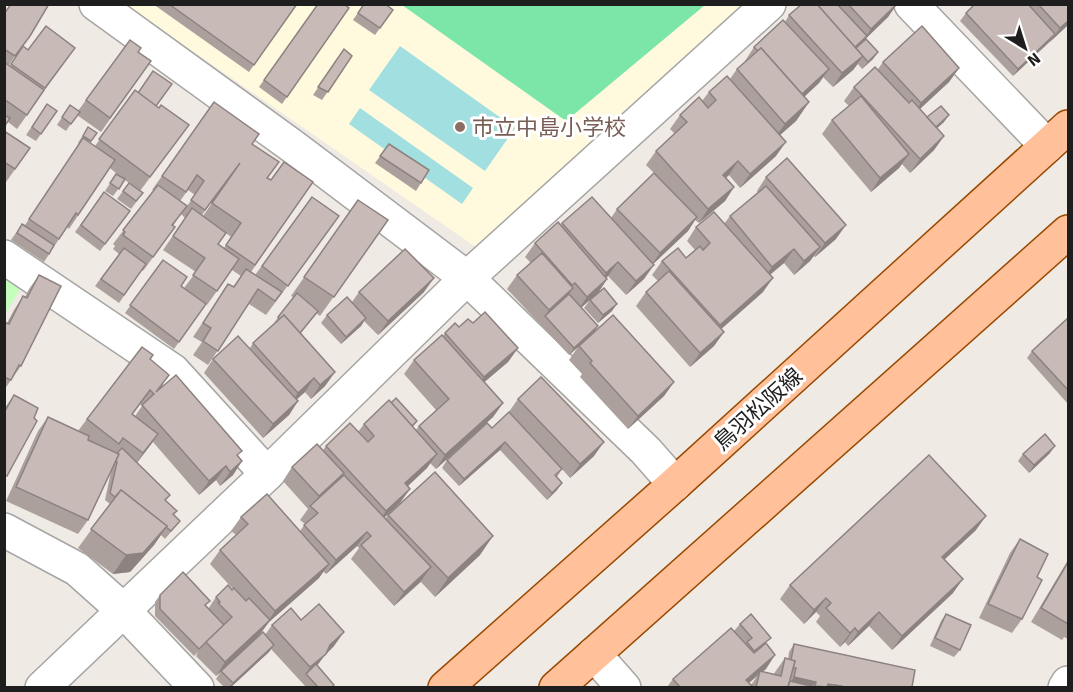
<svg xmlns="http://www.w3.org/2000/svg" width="1073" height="692" viewBox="0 0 1073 692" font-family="Signika,'Noto Sans JP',sans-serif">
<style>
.education{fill:#fff9de}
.park{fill:#c5febd}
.pitch{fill:#7be6a8}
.water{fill:#a1dfe1}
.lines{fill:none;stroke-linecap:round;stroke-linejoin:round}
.street-casing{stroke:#a5a5a5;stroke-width:36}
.primary-casing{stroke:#994900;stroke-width:36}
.street{stroke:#fff;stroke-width:33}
.primary{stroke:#ffc09a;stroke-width:33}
.wall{fill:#aca09d;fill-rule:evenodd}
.shaded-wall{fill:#8c8280}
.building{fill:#c8bab7;stroke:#8c8280;stroke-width:1.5}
.education-dot{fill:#8d6e63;stroke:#fff;stroke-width:2}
.labels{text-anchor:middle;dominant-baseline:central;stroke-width:6;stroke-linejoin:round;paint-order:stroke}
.education-label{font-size:22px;fill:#785e54;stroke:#fff;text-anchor:start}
.street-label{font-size:22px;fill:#1e1e1e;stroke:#fff}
</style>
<rect width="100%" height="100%" fill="#f0eae4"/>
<!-- education -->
<polygon class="education" points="126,5 753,5 480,250"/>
<!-- park -->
<polygon class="park" points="5,256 31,272 5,314"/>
<!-- pitch -->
<polygon class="pitch" points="402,5 705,4 705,5 566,121"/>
<!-- water -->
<g class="water">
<polygon points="400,46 515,128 485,171 369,90"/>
<polygon points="360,108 473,188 462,204 349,124"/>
</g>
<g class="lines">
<defs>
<g id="street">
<polyline points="96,4 295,148 467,278 646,451 675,484"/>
<polyline points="911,4 1047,146"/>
<polyline points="4,257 173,371 267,474"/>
<polyline points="4,530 77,569 123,610 197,688"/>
<polyline points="594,654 624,688"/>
<polyline points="42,688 267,474 467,278 769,4"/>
<polyline points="1065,688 1068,683"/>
</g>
<g id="primary">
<polyline points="445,688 675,484 1068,127"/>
<polyline points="556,688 1068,232"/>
</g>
</defs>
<!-- street casing -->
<use href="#street" class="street-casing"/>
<!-- primary casing -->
<use href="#primary" class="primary-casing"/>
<!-- street -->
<use href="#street" class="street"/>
<!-- primary -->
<use href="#primary" class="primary"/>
</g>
<!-- wall -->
<g class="wall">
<polygon points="49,4 9,65 10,66 23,46 28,50 75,48 17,129 8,122 4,127 4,14"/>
<polygon points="153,4 297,4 249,72"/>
<polygon points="318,4 349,8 282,104 259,87"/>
<polygon points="364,4 393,10 375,35 353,20"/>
<polygon points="802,4 897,4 888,17 862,42 878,52 873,59 862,69 858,64 853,70 833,87 823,77 819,83 804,97 809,102 796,121 780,135 776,156 740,188 729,175 726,177 734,187 725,201 699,223 695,220 688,231 653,264 644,279 626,295 608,276 606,278 607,279 598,293 581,308 598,326 594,332 674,382 664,396 628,429 580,377 582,374 569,360 578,347 569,355 507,289 517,275 531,263 525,257 535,243 561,225 562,223 611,218 617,209 654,173 646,165 656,151 675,134 670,129 680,115 702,101 709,92 730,79 737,69 745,62 745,61 754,47 785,22 789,15"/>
<polygon points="975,4 1068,4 1068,25 1013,76 960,21 966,13"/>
<polygon points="130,40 138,52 151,61 101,132 77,115 66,131 57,125 70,105 78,111"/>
<polygon points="344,49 352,56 322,100 313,95"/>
<polygon points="883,62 959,68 949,82 920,109 927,117 944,122 937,128 944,136 934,150 910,173 902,164 899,168 871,192 822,134 832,120 849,106 844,101 854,87 878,69"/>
<polygon points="135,90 156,106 189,125 140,191 125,180 113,196 105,191 116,174 122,178 110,168 69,229 67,227 44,262 11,240 22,224 25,225 79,144 78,143 88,127 97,133 90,143 95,146"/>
<path d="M214 102 252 144 267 178 271 180 313 182 251 272 255 275 312 197 329 230 266 315 249 304 208 365 193 355 202 342 193 337 228 284 233 287 241 276 232 270 207 305 206 304 174 349 125 313 163 260 181 286 184 288 196 272 163 250 185 218 181 214 173 226 175 227 165 241 143 271 142 270 119 303 95 286 119 254 113 249 115 246 113 244 154 190H152ZM230 177 203 216 202 215ZM188 190 195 195 187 206 180 201ZM226 233 231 237 224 248 218 244Z"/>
<polygon points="47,104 57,111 36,141 26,135"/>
<polygon points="4,131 30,148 4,185"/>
<polygon points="389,144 421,183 416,191 375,163"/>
<polygon points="766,177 836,239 815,257 814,256 810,261 794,275 784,263 770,275 763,292 721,329 724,332 714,346 690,367 636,306 646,292 658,281 652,275 662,261 686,258 695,250 687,241 696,227 724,224 730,216 758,193 757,191"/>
<polygon points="129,183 143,193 131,209 117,199"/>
<polygon points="104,192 130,211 100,251 75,232"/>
<polygon points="358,200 388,220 320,316 316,313 301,333 335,372 325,386 311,399 305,392 297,399 298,401 289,415 263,438 204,373 213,359 250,348 253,343 273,325 278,317 293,297 291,296"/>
<polygon points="39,275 21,366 4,390 4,326 7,323 14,310 23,296 25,297 29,289"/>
<polygon points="359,292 424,292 378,335 364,321 361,326 341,344 321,323 327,315 352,302"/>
<polygon points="590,300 612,311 598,323 584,308"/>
<polygon points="1068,318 1068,404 1027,358 1032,351"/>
<polygon points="473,323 518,348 508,362 484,382 503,403 493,417 436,469 430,463 427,468 408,486 400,503 384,518 385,519 388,515 480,555 435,597 421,582 394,606 351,559 359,548 357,546 326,574 323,571 319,578 269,622 260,634 216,676 196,656 198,652 194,656 155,616 155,602 160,595 206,606 208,609 216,597 232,590 233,589 210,564 220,550 236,535 231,531 241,517 300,531 305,524 300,520 308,509 283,481 292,467 323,450 326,446 358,432 364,424 391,403 417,421 413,427 416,430 419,426 436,410 404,374 414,360 443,336 445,333 459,327"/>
<path d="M150 360 158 390 238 457 242 461 233 475 220 486 216 480 199 495 153 442 137 463 170 495 165 501 177 511 174 515 180 521 165 539 161 535 154 545 130 572 113 574 78 548 110 504 105 500 111 471 88 520 78 534 6 501 38 431 48 417 78 431 87 419ZM140 404 142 406 135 416 133 414Z"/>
<polygon points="14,395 7,476 4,479 4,409"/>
<polygon points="518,399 594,456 570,478 562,469 557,477 562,483 557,490 547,500 500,450 459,486 442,468 447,460 492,428 508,413"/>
<polygon points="1050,453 1029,473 1018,461 1023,454"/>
<polygon points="976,530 945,559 953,593 892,650 869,626 848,646 845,642 840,647 816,622 820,616 816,612 804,624 780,599 790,585"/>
<polygon points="1020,539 1037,577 1022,619 1012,633 979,618 1010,553"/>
<polygon points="1068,560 1068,639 1064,637 1062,640 1031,622"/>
<polygon points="946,614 960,650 954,657 930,646 941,621"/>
<polygon points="301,620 334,646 325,655 317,665 333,687 306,687 271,649 269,652 231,687 224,687 216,679 221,671 265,635 272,625"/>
<path d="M740 624 766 644V669L762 672 774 674 775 672 785 658 788 659 789 652 794 644 912 687H667L673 679 734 631ZM757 676 751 685 749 683Z"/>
</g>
<!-- shaded-wall -->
<g class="shaded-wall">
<polygon points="897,4 888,17 848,56 854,49 865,38 871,29"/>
<polygon points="1068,21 1068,25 1050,42 1060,28"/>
<polygon points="1055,34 1050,41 1013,76 1018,69"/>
<polygon points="878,52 873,59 862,69 868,62"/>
<polygon points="863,56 853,70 833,87 842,73"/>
<polygon points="959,68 949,82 911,117 921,103"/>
<polygon points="829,69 819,83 790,110 800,96"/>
<polygon points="809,102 796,121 771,143 785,124"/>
<polygon points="949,115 944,122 926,138 932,130"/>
<polygon points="944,136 934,150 910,173 920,159"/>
<polygon points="786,142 776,156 740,188 750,174"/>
<polygon points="909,154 899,168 871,192 880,178"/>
<polygon points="738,161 729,175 714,189 723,175"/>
<polygon points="734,187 725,201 699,223 708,209"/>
<polygon points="697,217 688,231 650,267 660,253"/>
<polygon points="846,225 836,239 815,257 825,243"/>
<polygon points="820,247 810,261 794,275 804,261"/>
<polygon points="794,249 784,263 762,281 772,267"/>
<polygon points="618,262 608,276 597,287 606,273"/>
<polygon points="654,265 644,279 626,295 636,281"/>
<polygon points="434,278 424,292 378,335 388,321"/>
<polygon points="773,278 763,292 710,339 720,325"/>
<polygon points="607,279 598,293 577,311 587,297"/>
<polygon points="575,283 569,292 573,288 563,302 545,316 549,310 566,295"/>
<polygon points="617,304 612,311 598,323 603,315"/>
<polygon points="366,318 361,326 341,344 346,337"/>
<polygon points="598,326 593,334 569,355 574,348"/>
<polygon points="724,332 714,346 690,367 700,353"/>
<polygon points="518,348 508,362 474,391 484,377"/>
<polygon points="335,372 325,386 311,399 320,385"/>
<polygon points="314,378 305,392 288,407 298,393"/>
<polygon points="674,382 664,396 628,429 638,416"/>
<polygon points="298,401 289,415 263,438 273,424"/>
<polygon points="503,403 493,417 436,469 445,455"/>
<polygon points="158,434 148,448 133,467 143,453"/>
<polygon points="505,442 500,450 459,486 464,479"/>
<polygon points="604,442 594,456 570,478 580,464"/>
<polygon points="1055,446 1050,453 1029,473 1034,465"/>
<polygon points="437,454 427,468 396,497 405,483"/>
<polygon points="242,461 233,475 220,486 230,472"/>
<polygon points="226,466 216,480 199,495 209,481"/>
<polygon points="344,473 335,487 311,507 319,496"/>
<polygon points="562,483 557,490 547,500 552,493"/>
<polygon points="410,489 400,503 376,525 386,511"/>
<polygon points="986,516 976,530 932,571 942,557"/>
<polygon points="167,526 154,545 130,572 113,574 126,555"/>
<polygon points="367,532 357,546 326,574 336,560"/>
<polygon points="493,536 480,555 435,597 448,578"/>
<polygon points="329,564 319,578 269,622 260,634 216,676 225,662 266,624 275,611"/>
<polygon points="431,567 421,581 394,606 404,592"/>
<polygon points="963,579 953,593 892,650 902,636"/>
<polygon points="826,598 816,612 804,624 814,610"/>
<polygon points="879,612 869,626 848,646 858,632"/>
<polygon points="855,628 845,642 840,647 850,633"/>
<polygon points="344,632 334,646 325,655 316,667 306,674 310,667 330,645"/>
<polygon points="274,645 269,652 231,687 229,687 233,683"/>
<polygon points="775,655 766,669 760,674 760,671 757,676 744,687 746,680"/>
<polygon points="794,677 816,682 812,687 789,685"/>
<polygon points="828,684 834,686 833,687 825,687"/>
</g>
<!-- building -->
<g class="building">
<polygon points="11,4 49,4 30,36 15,56 4,49 4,14"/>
<polygon points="169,4 297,4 254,65"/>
<polygon points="318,4 344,4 349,8 287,97 264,80"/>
<polygon points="364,4 385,4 393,10 380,28 358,13"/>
<polygon points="802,4 817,4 863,56 842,73 789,15"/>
<polygon points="817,4 837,4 867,36 855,47"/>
<polygon points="848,4 897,4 871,29"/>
<polygon points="975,4 1028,4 1055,34 1018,69 966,13"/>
<polygon points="1038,4 1068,4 1068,21 1060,28"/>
<polygon points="783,20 829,69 802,94 761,48 758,51 754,47"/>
<polygon points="46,26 75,48 45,88 11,64 23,46 28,50"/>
<polygon points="922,26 959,68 921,103 883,62"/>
<polygon points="866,39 878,52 868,62 856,48"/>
<polygon points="130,40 141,48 138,52 151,61 110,118 86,100"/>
<polygon points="761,48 809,102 785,124 737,69"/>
<polygon points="344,49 352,56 328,92 318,87"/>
<polygon points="4,62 44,90 27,115 4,99"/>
<polygon points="875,67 909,103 912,100 944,136 920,159 854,87"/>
<polygon points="153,71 172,84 156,106 138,93"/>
<polygon points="727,76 786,142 750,174 738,161 723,175 734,187 708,209 656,151 687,122 680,115 699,97 708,108 716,100 709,92"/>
<polygon points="135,90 159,108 161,105 189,125 150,177 99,139"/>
<polygon points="861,96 909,154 880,178 832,120"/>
<polygon points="214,102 259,134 252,144 279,162 267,178 271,180 284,162 313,182 255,265 226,245 241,223 212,203 240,163 205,210 191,200 204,181 197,175 186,192 162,176"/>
<polygon points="47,104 57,111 41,134 32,127"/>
<polygon points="70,105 80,112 71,124 62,117"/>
<polygon points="941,106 949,115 936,127 927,117"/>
<polygon points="4,115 10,118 4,127"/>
<polygon points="88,127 97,133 91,141 83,136"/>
<polygon points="4,131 30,148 15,169 4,162"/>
<polygon points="83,138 115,160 78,215 76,213 59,239 29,219"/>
<polygon points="389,144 429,170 421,183 380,156"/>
<polygon points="787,158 846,225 825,243 766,177"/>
<polygon points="654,173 697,217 660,253 617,209"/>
<polygon points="116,174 125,179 119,189 110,183"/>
<polygon points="129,183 143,193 136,201 123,191"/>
<polygon points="158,185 187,206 172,225 175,227 153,257 123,235 125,232 123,230"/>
<polygon points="766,186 820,247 804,261 794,249 772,267 730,216"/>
<polygon points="104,192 130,211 105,244 81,225"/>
<polygon points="312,197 339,216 288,286 262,266"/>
<polygon points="592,197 654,265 636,281 618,262 606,273 562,223"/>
<polygon points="358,200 388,220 334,297 304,277"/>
<polygon points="192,208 226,233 218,244 239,259 217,291 193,275 205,258 173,236"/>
<polygon points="714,212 773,278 720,325 662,261 678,248 686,258 700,246 703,250 710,243 696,227"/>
<polygon points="558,222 607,279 587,297 575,283 572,285 535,243"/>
<polygon points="22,224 54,245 49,254 17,233"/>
<polygon points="124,248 146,264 124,295 101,279"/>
<polygon points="405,249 434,278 388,321 359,292"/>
<polygon points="542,253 573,288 549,310 517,275"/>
<polygon points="163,260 187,277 181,286 206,304 179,342 130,305"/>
<polygon points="246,269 282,292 275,301 258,289 218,351 203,341 211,328 203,323 228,284 234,287"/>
<polygon points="669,271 724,332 700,353 646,292"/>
<polygon points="39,275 61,286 21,366 19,365 11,380 4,377 4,326 6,323 9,324 23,296 27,298"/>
<polygon points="604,288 617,304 603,315 590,300"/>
<polygon points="297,293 318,311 300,333 284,315 280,319 278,317"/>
<polygon points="569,294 598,326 574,348 545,316"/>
<polygon points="347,297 366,318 346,337 327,315"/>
<polygon points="485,312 518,348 484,377 445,333 455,323 459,327 468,319 473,323"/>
<polygon points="284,315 335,372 320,385 314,378 298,393 253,343"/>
<polygon points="613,315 674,382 638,416 590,363 592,361 579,346"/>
<polygon points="1068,318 1068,390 1032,351"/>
<polygon points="442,335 503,403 445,455 419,426 449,399 414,360"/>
<polygon points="238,336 298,401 273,424 213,359"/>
<polygon points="142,347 153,355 150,359 169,375 156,392 176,375 242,451 237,455 242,461 230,472 226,466 209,481 142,405 154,394 150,390 132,414 158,434 143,453 123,438 119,444 87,419"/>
<polygon points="541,377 604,442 580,464 518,399"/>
<polygon points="14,395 38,408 34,418 37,421 7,476 4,474 4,413"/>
<polygon points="396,398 417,421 412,426 391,403"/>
<polygon points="389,400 437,454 405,483 410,489 386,511 326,446 350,423 368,442 374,436 364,424"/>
<polygon points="509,412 562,469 555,475 562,483 552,493 505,442 464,479 447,460 487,423 492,428"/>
<polygon points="48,417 89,436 88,440 119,454 88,520 16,487"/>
<polygon points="1045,434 1055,446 1034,465 1023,454"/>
<polygon points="317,444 344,473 319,496 292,467"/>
<polygon points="122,448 170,495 165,500 177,511 173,514 180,521 171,531 166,527 167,526 121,490 115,497 110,493 117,462 116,461 119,454 117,453"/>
<polygon points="929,455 986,516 942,557 963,579 902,636 879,612 858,632 855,628 850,633 826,608 831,603 826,598 814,610 790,585"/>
<polygon points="435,472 493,536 448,578 388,515"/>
<polygon points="344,475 431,567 404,592 361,545 371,536 367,532 336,560 304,525 318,513 310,506"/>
<polygon points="121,490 167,526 143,553 126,555 91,529"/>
<polygon points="267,494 329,564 275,611 220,550 248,524 241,517"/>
<polygon points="1020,539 1048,554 1037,577 1042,580 1022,619 988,604"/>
<polygon points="1068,562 1068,624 1041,608"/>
<polygon points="183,572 210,601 205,605 224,625 199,649 160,609 160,595"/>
<polygon points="228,585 232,590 234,588 246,601 249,598 270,620 225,662 206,642 232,617 218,603 220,602 216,597"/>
<polygon points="319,604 344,632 330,645 326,654 310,667 272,625 291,608 301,620"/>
<polygon points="751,614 771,638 754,651 747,642 752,638 740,624"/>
<polygon points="946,614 971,625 960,650 935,638"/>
<polygon points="731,628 754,653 766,643 775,655 746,680 753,687 680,687 673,679"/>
<polygon points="263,632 274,645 233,683 221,671"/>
<polygon points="794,644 915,670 912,687 845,687 828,684 827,687 815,686 816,682 794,677 796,668 793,668 795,661 791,660"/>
<polygon points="785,658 795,661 788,687 756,687 760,671 781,676"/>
<polygon points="316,664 334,685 332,687 318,687 306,674"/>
<polygon points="790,681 815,687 788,687"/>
<polygon points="835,685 845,687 834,687"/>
</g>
<!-- markers -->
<circle class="education-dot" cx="460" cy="127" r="6"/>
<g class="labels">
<!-- education labels -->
<g class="education-label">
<text x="472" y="127">市立中島小学校</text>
</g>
<!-- street labels -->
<g class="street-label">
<text transform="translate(758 409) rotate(-42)">鳥羽松阪線</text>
</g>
</g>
<!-- border -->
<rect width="1073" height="692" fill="none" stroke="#1e1e1e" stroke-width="12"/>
<!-- north arrow -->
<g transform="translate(1025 48) rotate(142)" stroke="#ffffff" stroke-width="4.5" paint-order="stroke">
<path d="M0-4.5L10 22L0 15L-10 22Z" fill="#1e1e1e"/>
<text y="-9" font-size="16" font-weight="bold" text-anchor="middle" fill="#1e1e1e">N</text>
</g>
</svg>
